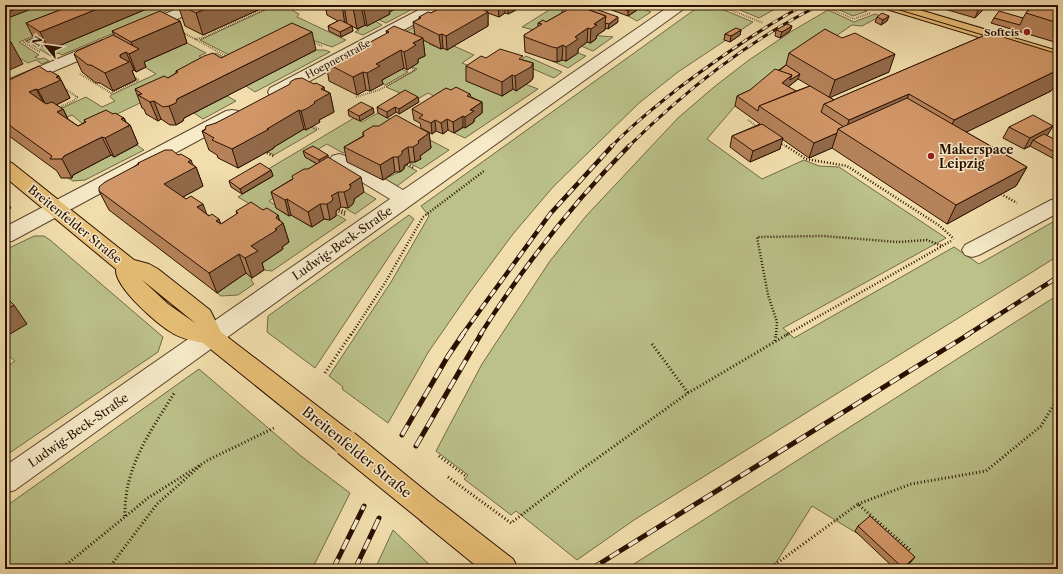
<svg xmlns="http://www.w3.org/2000/svg" width="1063" height="574" viewBox="0 0 1063 574" font-family="'Libre Caslon Text',serif">
<style>
.green{fill:#bbc189;stroke:#736845}
.lines{fill:none;stroke-linecap:round;stroke-linejoin:round}
.minor-casing{stroke:#5c442c;stroke-width:2}
.major-casing{stroke:#2b1001;stroke-width:2}
.path-far2{stroke:#2b1001;stroke-width:2;stroke-dasharray:0.5 1.5;stroke-linecap:butt}
.path-far1{stroke:#2b1001;stroke-width:2.5;stroke-dasharray:1 2;stroke-linecap:butt}
.path{stroke:#2b1001;stroke-width:3;stroke-dasharray:1 2.5;stroke-linecap:butt}
.minor{fill:#f6eac9;fill-rule:evenodd}
.major{fill:#e8bf76;fill-rule:evenodd}
.tram{stroke:#2b1001;stroke-width:1}
.rail-far2-casing{stroke:#2b1001;stroke-width:3}
.rail-far1-casing{stroke:#2b1001;stroke-width:4.5}
.rail-casing{stroke:#2b1001;stroke-width:5}
.rail-far2{stroke:#f6eac9;stroke-width:2;stroke-dasharray:6;stroke-linecap:butt}
.rail-far1{stroke:#f6eac9;stroke-width:3;stroke-dasharray:8;stroke-linecap:butt}
.rail{stroke:#f6eac9;stroke-width:3.5;stroke-dasharray:11;stroke-linecap:butt}
.major-bridge-casing{stroke:#2b1001;stroke-width:28;stroke-linecap:butt}
.major-bridge{stroke:#e8bf76;stroke-width:26}
.wall{fill:#b58259;stroke:#2b1001;fill-rule:evenodd}
.shaded-wall{fill:#936a49;stroke:#2b1001}
.building{fill:#d29768;stroke:#2b1001}
.poi-dot{fill:#8f2418;stroke:#f6eac9;stroke-width:1.5}
.labels{text-anchor:middle;dominant-baseline:central;stroke-width:3;stroke-linejoin:round;paint-order:stroke}
.far-poi-label{font-size:10px;font-weight:bold;fill:#2b1001;stroke:#f6eac9;text-anchor:end}
.far-street-label{font-size:10px;fill:#2b1001;stroke:#f6eac9}
.poi-label{font-size:12px;font-weight:bold;fill:#2b1001;stroke:#f6eac9;text-anchor:start}
.street-label{font-size:12px;fill:#2b1001;stroke:#f6eac9}
.near-street-label{font-size:14px;fill:#2b1001;stroke:#f6eac9}
</style>
<rect width="100%" height="100%" fill="#f1deac"/>
<filter id="stains"><feTurbulence type="fractalNoise" baseFrequency=".005" numOctaves="4"/><feColorMatrix values="0 0 0 0 .2 0 0 0 0 .09 0 0 0 0 .02 0 0 0 .5 -.17"/></filter>
<radialGradient id="worn" r=".72"><stop offset=".6" stop-color="#630" stop-opacity="0"/><stop offset="1" stop-color="#630" stop-opacity=".3"/></radialGradient>
<!-- green -->
<g class="green">
<polygon points="42,5 110,5 19,42 39,55 35,57 39,59 44,58 49,61 42,64 36,60 28,63 8,51 5,53 5,19"/>
<polygon points="156,5 180,5 62,55 59,53 51,56 26,41 54,30 35,41 49,49"/>
<polygon points="276,5 292,5 293,11 299,14 297,17 346,40 332,47 295,34 241,61 200,40"/>
<polygon points="403,5 420,5 386,23 377,19"/>
<polygon points="557,5 561,5 567,10 549,34 522,27"/>
<polygon points="633,5 651,12 637,21 628,16 636,10"/>
<polygon points="701,5 712,5 753,22 678,72 639,103 553,187 513,234 470,292 429,351 388,423 342,389 343,387 329,376 391,282 429,216 421,206"/>
<polygon points="728,5 782,5 759,18"/>
<polygon points="839,5 854,5 867,11 853,16 835,8"/>
<polygon points="828,10 854,22 875,14 881,16 862,26 852,25 785,71 747,100 735,106 707,139 762,179 804,160 819,166 839,167 946,238 783,328 794,338 954,247 979,264 1058,219 1058,256 634,520 577,560 516,511 511,515 464,479 468,475 436,451 482,364 550,261 586,216 678,118 714,87 749,60 792,31"/>
<polygon points="375,21 382,25 363,35 355,32 359,30 357,29"/>
<polygon points="425,21 430,43 429,44 441,49 443,48 447,50 454,46 474,55 462,63 481,71 467,81 502,96 513,89 516,90 525,84 538,89 465,138 454,133 474,122 471,120 482,113 444,101 428,93 416,100 386,87 417,69 412,67 415,61 424,56 376,48"/>
<path d="M597 35C603 37 607 36 613 37L593 51 581 46 587 42 591 43 596 39 593 38Z"/>
<polygon points="187,43 206,53 199,56 204,59 216,53 243,67 215,67 115,115 130,125 83,124 72,115 61,120 51,113 86,97 102,107 115,101 110,97 111,95 156,74 140,64"/>
<polygon points="316,50 325,50 330,52 255,92 246,86"/>
<polygon points="578,53 586,56 568,68 552,61 557,62 562,60 566,61"/>
<polygon points="526,56 562,72 554,78 517,62"/>
<polygon points="401,69 408,72 385,85 379,82"/>
<polygon points="227,96 236,101 203,119 194,113"/>
<polygon points="378,113 449,150 421,169 409,163 415,162 420,159 420,156 389,125 343,153 327,144 305,157 320,166 319,169 269,201 278,207 276,208 289,216 291,215 311,227 324,219 330,220 336,214 346,220 272,271 264,270 258,266 283,249 281,248 289,242 258,209 238,197 273,176 265,171 354,118 362,122"/>
<polygon points="311,127 317,130 274,155 268,152 274,148 273,147 304,129 306,130"/>
<polygon points="137,145 144,150 85,180 73,181 68,178 72,178 73,175 111,155 114,157"/>
<path d="M406 165 417 171 397 186 385 179C393 174 402 173 406 165Z"/>
<polygon points="364,192 376,199 355,214 345,208 353,204 353,200"/>
<polygon points="409,215 414,219 315,368 267,332 268,316"/>
<polygon points="34,236 44,236 50,240 163,337 158,352 5,456 5,368 15,361 5,353 5,337 27,323 5,303 5,250"/>
<polygon points="246,273 252,278 251,280 254,284 238,295 221,296 217,293"/>
<polygon points="1058,295 1058,569 916,569 812,506 772,569 626,569"/>
<polygon points="199,369 301,456 350,493 312,569 5,569 5,507"/>
<polygon points="393,530 434,569 375,569"/>
</g>
<g class="lines">
<defs>
<g id="minor">
<polygon points="186,5 205,5 203,8 149,31 144,32 139,31 137,28 139,25"/>
<polygon points="428,5 446,5 444,8 282,96 276,97 270,96 268,92 270,88"/>
<polygon points="671,5 687,5 685,8 15,490 5,493 5,466 390,199 332,164 330,160 332,156 339,154 346,156 403,190"/>
<polygon points="103,40 108,42 111,45 108,48 5,92 5,81"/>
<polygon points="232,110 238,111 241,115 238,119 12,241 5,243 5,227 226,111"/>
<polygon points="1058,199 1058,213 979,255 972,257 965,255 962,250 965,245 1051,200"/>
</g>
<g id="major">
<polygon points="881,5 903,5 1058,51 1058,61 883,8"/>
<path d="M5 161 12 163 134 260 149 264 158 269 210 310 221 332 355 435 359 443 355 451 346 454 337 451 203 343C194 341 183 339 174 334 158 325 114 287 116 269L5 177ZM141 279 194 322 195 323 168 304Z"/>
<polygon points="431,499 441,503 513,559 518,569 480,569 421,521 417,512 421,503"/>
</g>
</defs>
<!-- minor casing -->
<use href="#minor" class="minor-casing"/>
<!-- major casing -->
<use href="#major" class="major-casing"/>
<!-- path-far2 -->
<g class="path-far2">
<polyline points="719,5 763,23"/>
<polyline points="823,6 854,19 870,13"/>
<polyline points="182,32 228,57"/>
<polyline points="35,37 23,42 40,52"/>
<polyline points="195,39 202,38 271,6 269,5"/>
<polyline points="312,42 322,46"/>
<polyline points="80,74 111,93 139,80 132,76"/>
<polyline points="356,97 379,90 415,70 410,67"/>
<polyline points="58,108 75,100 77,97 64,88"/>
<polyline points="748,120 759,128"/>
<polyline points="313,126 320,130"/>
<polyline points="779,142 787,147"/>
</g>
<!-- path-far1 -->
<g class="path-far1">
<polyline points="786,146 806,159 847,166 940,226 954,239"/>
<polyline points="267,153 275,157"/>
<polyline points="407,164 414,168"/>
<polyline points="1001,194 1017,203"/>
<polyline points="339,209 347,213"/>
<polyline points="336,210 345,215"/>
<polyline points="423,217 484,171"/>
<polyline points="351,335 385,283 423,217"/>
<polyline points="776,335 777,322 768,295 757,237 823,236 898,242 927,240 942,246"/>
<polyline points="786,335 951,241"/>
</g>
<!-- path -->
<g class="path">
<polyline points="775,341 776,334"/>
<polyline points="652,344 688,393"/>
<polyline points="325,373 351,334"/>
<polyline points="439,456 467,477"/>
<polyline points="448,477 511,523 574,475 688,393 788,334"/>
<polyline points="858,504 911,484 986,471 1041,426 1058,398"/>
<path d="M125 516C124 467 150 432 175 392"/>
<polyline points="61,569 148,498 208,460 276,427"/>
<polyline points="105,569 112,564 157,504 201,465"/>
<polyline points="769,569 858,504 910,550"/>
</g>
<!-- minor -->
<use href="#minor" class="minor"/>
<!-- major -->
<use href="#major" class="major"/>
<!-- tram -->
<polyline class="tram" points="883,5 996,39"/>
<defs>
<g id="rail-far2">
<path d="M611 147C632 125 656 106 680 87 720 57 760 29 804 5"/>
<path d="M628 147C686 90 747 41 820 5"/>
</g>
<g id="rail-far1">
<polyline points="462,335 550,214 612,146"/>
<path d="M480 335C523 267 573 203 629 146"/>
<polyline points="967,335 1058,277"/>
</g>
<g id="rail">
<polyline points="402,435 448,356 463,334"/>
<polyline points="416,446 481,334"/>
<polyline points="333,569 364,506"/>
<polyline points="355,569 379,518"/>
<polyline points="591,569 969,334"/>
</g>
</defs>
<!-- rail-far2 casing -->
<use href="#rail-far2" class="rail-far2-casing"/>
<!-- rail-far1 casing -->
<use href="#rail-far1" class="rail-far1-casing"/>
<!-- rail casing -->
<use href="#rail" class="rail-casing"/>
<!-- rail-far2 -->
<use href="#rail-far2" class="rail-far2"/>
<!-- rail-far1 -->
<use href="#rail-far1" class="rail-far1"/>
<!-- rail -->
<use href="#rail" class="rail"/>
<defs>
<polyline id="major-bridge" points="346,443 431,512"/>
</defs>
<!-- major-bridge casing -->
<use href="#major-bridge" class="major-bridge-casing"/>
<!-- major-bridge -->
<use href="#major-bridge" class="major-bridge"/>
</g>
<!-- wall -->
<g class="wall">
<polygon points="73,5 156,5 49,50 35,41 26,23"/>
<polygon points="178,5 269,5 203,35 185,26"/>
<polygon points="325,5 403,5 389,12 390,14 367,26 365,25 357,29 352,26 353,31 341,37 329,31 328,26 338,21 327,15"/>
<polygon points="471,5 522,5 516,8 516,10 508,14 505,13 499,17 488,13 488,26 447,50 443,48 441,49 423,40 425,56 418,59 418,63 407,70 404,68 382,80 383,84 370,91 366,90 357,95 329,81 326,63 337,60 387,34 386,31 415,35 413,22 419,19 419,17 431,13 438,9 438,7"/>
<polygon points="564,5 585,5 618,22 608,29 605,28 605,30 597,35 596,39 590,43 587,42 578,49 578,53 566,61 562,60 557,62 552,61 525,52 524,35 538,27 538,23 546,22 562,13 562,7"/>
<polygon points="598,5 637,5 637,10 628,16"/>
<polygon points="931,5 985,5 982,11 975,18"/>
<polygon points="1015,5 1058,5 1058,43 991,23 994,18 1023,18 1026,13 1029,9"/>
<polygon points="889,16 887,21 881,25 875,22 877,17"/>
<polygon points="180,21 187,43 144,62 146,67 136,72 134,70 132,71 136,80 113,91 100,83 96,83 82,72 74,54 114,35 112,31"/>
<polygon points="792,26 790,31 780,38 775,36 776,30"/>
<polygon points="741,30 740,35 730,42 724,40 725,34"/>
<path d="M990 33 1051 91 966 132 1027 167 1016 186 947 224 832 148 809 158 782 139 780 149 750 162 730 147 732 136 760 124 735 106 737 96 750 90 786 65 789 53 889 72 830 97 834 100ZM798 79 810 86 796 91 788 87Z"/>
<polygon points="316,50 184,118 183,121 176,125 170,125 161,119 158,121 146,114 144,109 142,108 135,89 168,78 176,73 176,71 221,58"/>
<polygon points="486,58 523,60 533,63 533,78 531,81 516,91 513,89 502,96 466,81 466,66"/>
<polygon points="48,72 61,80 70,98 56,105 63,109 68,119 78,126 85,122 84,120 113,114 124,118 126,122 130,125 138,144 114,157 111,155 73,175 72,178 61,178 57,171 5,133 5,82"/>
<polygon points="314,84 324,87 324,90 330,93 334,112 319,120 320,122 306,130 304,129 274,147 274,148 238,168 218,158 217,155 209,150 202,131 216,123"/>
<polygon points="451,90 470,94 471,97 482,102 482,113 474,119 474,122 465,128 463,127 454,133 448,130 443,134 436,131 432,134 421,128 420,123 414,120 412,109"/>
<polygon points="419,102 399,114 396,112 387,118 378,113 377,107"/>
<polygon points="373,108 374,113 360,121 349,116 348,110"/>
<polygon points="1009,127 1047,136 1058,141 1058,161 1030,146 1024,149 1003,138"/>
<polygon points="363,132 429,133 431,148 420,156 421,159 415,162 410,162 404,166 404,169 400,172 395,172 383,180 347,162 344,147 363,136"/>
<polygon points="303,151 328,157 364,192 354,199 354,201 353,204 348,208 341,207 336,211 336,216 330,220 324,219 312,227 291,215 289,216 276,208 271,192 317,164 305,157"/>
<polygon points="178,155 196,167 203,186 183,197 221,224 237,214 236,211 263,210 278,215 279,220 283,223 289,242 282,247 283,249 262,263 264,270 252,278 246,273 217,293 109,210 99,191 138,164 138,163"/>
<polygon points="271,170 273,176 242,194 231,187 229,181"/>
<polygon points="858,526 911,562 904,569 895,569 855,531"/>
</g>
<!-- shaded-wall -->
<g class="shaded-wall">
<polygon points="26,5 42,5 5,19 5,13"/>
<polygon points="107,5 156,5 49,50 40,32"/>
<polygon points="214,5 269,5 203,35 196,13"/>
<polygon points="342,5 344,5 347,24 345,25"/>
<polygon points="357,5 361,5 365,25 357,29 353,7"/>
<polygon points="363,5 403,5 389,12 390,14 367,26"/>
<polygon points="498,5 505,5 505,13 499,17"/>
<polygon points="508,5 522,5 516,8 516,10 508,14"/>
<polygon points="637,5 637,10 628,16 628,11"/>
<polygon points="982,5 985,5 982,11 975,18 979,8"/>
<polygon points="486,9 486,13 488,12 488,26 447,50 446,36"/>
<polygon points="606,16 605,30 597,35 596,39 590,43 591,29 594,24"/>
<polygon points="889,16 887,21 881,25 883,20"/>
<polygon points="618,17 618,22 608,29 609,24"/>
<polygon points="180,21 187,43 144,62 146,67 136,72 129,54 135,51 131,42"/>
<polygon points="352,26 353,31 341,37 340,32"/>
<polygon points="792,26 790,31 780,38 782,32"/>
<polygon points="588,28 587,42 578,49 578,53 566,61 566,47 575,37"/>
<polygon points="741,30 740,35 730,42 731,36"/>
<polygon points="312,32 316,50 184,118 183,121 176,125 169,106 177,99"/>
<polygon points="442,34 443,48 441,49 439,35"/>
<polygon points="423,38 425,56 418,59 418,63 407,70 404,52 413,43"/>
<polygon points="11,42 23,64 5,72 5,45"/>
<polygon points="563,45 562,60 557,62 557,48"/>
<polygon points="401,50 404,68 382,80 383,84 370,91 367,73 376,64"/>
<polygon points="126,52 134,70 132,71 136,80 113,91 105,73 120,57 120,55"/>
<polygon points="895,54 889,72 829,98 835,80"/>
<polygon points="533,63 533,78 531,81 516,91 515,76"/>
<polygon points="1058,70 1058,80 1051,91 944,143 954,120"/>
<polygon points="363,72 366,90 357,95 353,77"/>
<polygon points="800,74 798,79 779,94 782,83 792,75"/>
<polygon points="512,75 513,89 502,96 502,82"/>
<polygon points="59,76 70,98 48,109 38,90"/>
<polygon points="324,87 325,96 330,93 334,112 319,120 320,122 306,130 301,111 314,102 321,89"/>
<polygon points="36,89 46,107 29,92"/>
<polygon points="909,94 900,117 845,133 849,120"/>
<polygon points="418,97 419,102 399,114 399,109"/>
<polygon points="154,101 161,119 158,121 150,102"/>
<polygon points="482,102 482,113 474,119 474,122 465,128 465,117 470,110"/>
<polygon points="395,107 396,112 387,118 387,112"/>
<polygon points="373,108 374,113 360,121 359,116"/>
<polygon points="63,109 72,128 57,112"/>
<polygon points="299,110 304,129 274,147 274,148 238,168 232,149"/>
<polygon points="463,116 463,127 454,133 453,122"/>
<polygon points="124,118 128,127 130,125 138,144 114,157 105,138 121,119"/>
<polygon points="447,119 448,130 443,134 441,123"/>
<polygon points="435,120 436,131 432,134 431,123"/>
<polygon points="1053,126 1047,136 1033,140 1030,146 1024,149 1030,138"/>
<polygon points="429,133 431,148 420,156 421,159 415,162 413,147 418,141"/>
<polygon points="837,133 832,148 809,158 814,143"/>
<polygon points="102,137 111,155 73,175 72,178 62,159 64,156"/>
<polygon points="783,138 780,149 750,162 753,151"/>
<polygon points="408,147 410,162 404,166 404,169 400,172 398,157 402,151"/>
<polygon points="328,155 329,160 320,166 319,160"/>
<polygon points="393,157 395,172 383,180 380,165"/>
<polygon points="191,160 194,168 196,167 203,186 172,203 164,184 188,162"/>
<polygon points="1027,167 1016,186 947,224 956,205"/>
<polygon points="271,170 273,176 242,194 240,189"/>
<polygon points="361,177 364,192 354,199 354,201 353,204 348,208 344,192 349,185"/>
<polygon points="338,192 341,207 336,211 336,216 330,220 327,204 331,196"/>
<polygon points="5,199 11,208 5,211"/>
<polygon points="287,199 291,215 289,216 285,200"/>
<polygon points="203,204 210,223 197,207"/>
<polygon points="320,204 324,219 312,227 308,212"/>
<polygon points="278,215 281,225 283,223 289,242 282,247 283,249 262,263 264,270 252,278 245,258 251,246 275,229 276,218"/>
<polygon points="219,219 226,238 216,221"/>
<polygon points="239,254 246,273 217,293 209,273"/>
<polygon points="14,305 27,324 5,337 5,310"/>
<polygon points="915,557 911,562 904,569 902,569"/>
</g>
<!-- building -->
<g class="building">
<polygon points="5,5 26,5 5,13"/>
<polygon points="73,5 107,5 40,32 26,23"/>
<polygon points="180,5 214,5 196,13"/>
<polygon points="349,5 357,5 353,7"/>
<polygon points="443,5 470,5 471,6 475,5 486,9 484,10 488,12 446,36 442,34 439,35 413,22 421,18 419,17 428,12 431,13 440,8 438,7"/>
<polygon points="564,5 567,5 575,7 578,6 606,16 594,24 597,25 591,29 588,28 582,32 575,37 578,39 566,47 563,45 557,48 552,47 525,37 524,35 542,24 538,23 543,20 546,22 567,10 562,7"/>
<polygon points="581,5 584,5 618,17 609,24 605,23 606,16 579,6"/>
<polygon points="612,5 637,5 628,11"/>
<polygon points="969,5 982,5 979,8"/>
<polygon points="1033,5 1058,5 1058,23 1026,13"/>
<polygon points="160,11 180,21 131,42 112,31"/>
<polygon points="999,11 1023,18 1020,25 994,18"/>
<polygon points="882,13 889,16 883,20 877,17"/>
<polygon points="340,20 352,26 340,32 328,26"/>
<polygon points="292,23 312,32 177,99 176,103 169,106 163,107 154,101 150,102 138,95 142,94 135,89 164,76 168,78 178,72 176,71 204,56 213,53 221,58"/>
<polygon points="787,24 792,26 782,32 776,30"/>
<polygon points="394,26 423,38 413,43 416,45 408,50 404,52 401,50 376,64 380,66 367,73 363,72 353,77 326,63 334,59 337,60 389,32 386,31"/>
<polygon points="736,28 741,30 731,36 725,34"/>
<polygon points="825,29 842,38 855,33 895,54 835,80 789,53"/>
<polygon points="990,33 1058,54 1058,70 954,120 909,94 849,120 824,104"/>
<polygon points="113,35 139,49 129,54 126,52 120,55 120,57 129,62 105,73 91,65 88,65 74,54 77,51"/>
<polygon points="5,38 11,42 5,45"/>
<polygon points="500,49 523,56 519,59 533,63 531,67 515,76 512,75 502,82 466,66 481,56 486,58"/>
<polygon points="786,65 800,74 790,80 792,75 779,71"/>
<polygon points="39,66 48,72 50,71 59,76 56,77 61,80 38,90 36,89 29,92 46,104 52,102 63,109 57,112 78,126 86,122 84,120 106,110 113,114 115,113 124,118 121,119 130,125 105,138 102,137 64,156 62,159 50,159 52,156 5,122 5,82"/>
<polygon points="775,69 792,75 782,83 796,91 759,106 758,111 737,96 750,90"/>
<polygon points="302,78 314,84 316,83 324,87 321,89 330,93 314,102 315,103 308,108 301,111 299,110 267,129 269,129 232,149 212,140 214,138 202,131 205,130 206,126 216,123 290,84 290,82 295,79"/>
<polygon points="810,86 834,100 824,104 821,112 844,127 838,129 837,133 814,143 759,106"/>
<polygon points="456,87 470,94 467,96 482,102 470,110 474,111 465,117 463,116 453,122 447,119 441,123 435,120 431,123 419,118 423,115 412,109 446,88 451,90"/>
<polygon points="405,90 418,97 399,109 395,107 387,112 377,107"/>
<polygon points="907,98 1027,167 956,205 838,129"/>
<polygon points="361,102 373,108 359,116 348,110"/>
<polygon points="396,115 429,133 418,141 419,143 413,147 408,147 402,151 402,154 398,157 393,157 380,165 344,147 364,136 363,132 373,126 379,126"/>
<polygon points="1033,115 1053,126 1030,138 1009,127"/>
<polygon points="762,124 783,138 753,151 732,136"/>
<polygon points="1044,134 1058,141 1058,154 1033,140"/>
<polygon points="313,146 328,155 319,160 303,151"/>
<polygon points="165,150 172,150 178,155 181,154 191,160 188,162 196,167 164,184 186,199 191,196 203,204 197,207 209,216 212,214 219,219 216,221 221,224 238,213 236,211 251,202 263,210 267,208 278,215 276,218 283,223 275,229 277,230 251,246 258,251 245,258 239,254 209,273 99,191 99,187 105,182 139,164 138,163"/>
<polygon points="328,157 361,177 349,185 351,185 350,189 344,192 338,192 331,196 333,198 332,201 327,204 320,204 308,212 287,199 285,200 271,192 293,179 292,176 304,169 308,169"/>
<polygon points="260,163 271,170 240,189 229,181"/>
<polygon points="5,296 14,305 5,310"/>
<polygon points="870,516 915,557 903,568 858,526"/>
</g>
<!-- markers -->
<g class="poi-dot">
<circle cx="1027" cy="32" r="4"/>
<circle cx="931" cy="156" r="4"/>
</g>
<g class="labels">
<!-- far-poi labels -->
<g class="far-poi-label">
<text x="1019" y="32">Softeis</text>
</g>
<!-- far-street labels -->
<g class="far-street-label">
<text transform="translate(338 59) rotate(-28)">Hoepnerstraße</text>
</g>
<!-- poi labels -->
<g class="poi-label">
<text x="939" y="149">Makerspace<tspan x="939" dy="14">Leipzig</tspan></text>
</g>
<!-- street labels -->
<g class="street-label">
<text transform="translate(75 224) rotate(39)">Breitenfelder Straße</text>
<text transform="translate(342 243) rotate(-35)">Ludwig-Beck-Straße</text>
<text transform="translate(78 430) rotate(-35)">Ludwig-Beck-Straße</text>
</g>
<!-- near-street labels -->
<g class="near-street-label">
<text transform="translate(357 452) rotate(39)">Breitenfelder Straße</text>
</g>
</g>
<!-- margin -->
<rect width="1063" height="574" fill="none" stroke="#f1deac" stroke-width="20"/>
<rect x="6" y="6" width="1051" height="562" fill="none" stroke="#2b1001" stroke-width="2"/>
<rect x="10" y="10" width="1043" height="554" fill="none" stroke="#2b1001"/>
<!-- north arrow -->
<g transform="translate(46 46) rotate(299)" stroke="#f6eac9" stroke-width="3" paint-order="stroke">
<path d="M0-3L7 15L0 10L-7 15Z" fill="#2b1001"/>
<text y="-6" font-size="11" font-weight="bold" text-anchor="middle" fill="#2b1001">N</text>
</g>
<rect width="100%" height="100%" filter="url(#stains)"/>
<rect width="100%" height="100%" fill="url(#worn)"/>
</svg>
